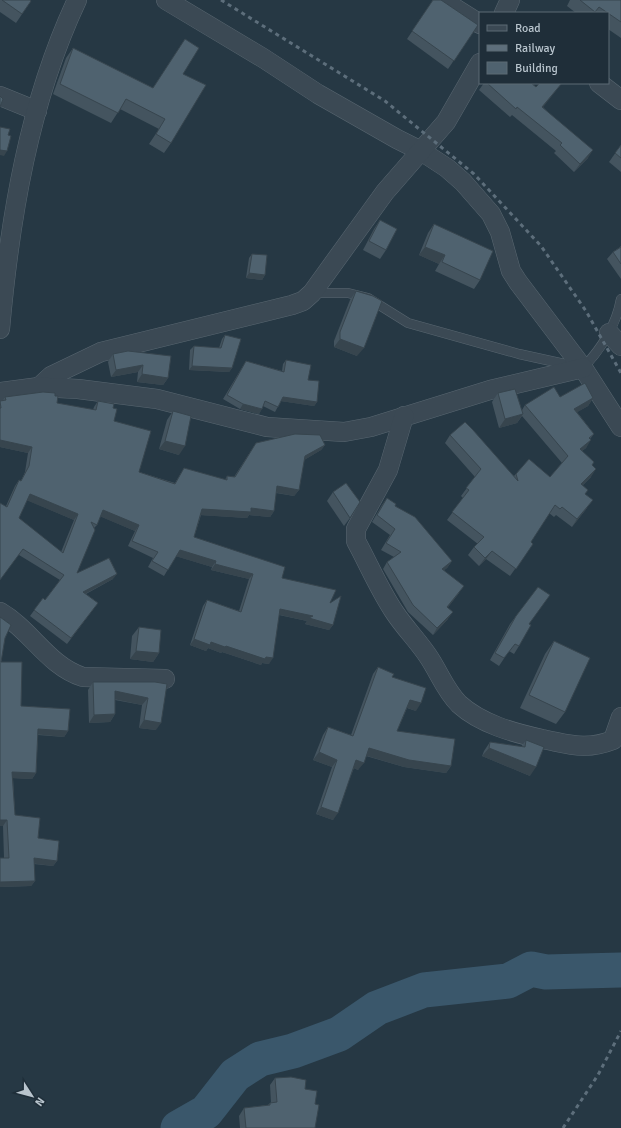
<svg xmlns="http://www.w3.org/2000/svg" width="621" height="1128" viewBox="0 0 621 1128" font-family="Signika,sans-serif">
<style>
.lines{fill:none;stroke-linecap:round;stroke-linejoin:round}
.river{stroke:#3a576b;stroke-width:35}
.service-casing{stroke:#596771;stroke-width:10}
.minor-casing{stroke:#596771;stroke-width:20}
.service{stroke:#3b4954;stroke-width:9}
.minor{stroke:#3b4954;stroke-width:19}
.rail{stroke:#5d6e7b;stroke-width:3;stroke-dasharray:4 4;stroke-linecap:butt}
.wall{fill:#44545f;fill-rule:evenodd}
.shaded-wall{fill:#37454e}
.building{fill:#4f626f;stroke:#37454e;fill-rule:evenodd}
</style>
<rect width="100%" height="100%" fill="#263844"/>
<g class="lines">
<!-- river -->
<polyline class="river" points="178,1128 206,1112 235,1075 260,1059 293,1051 339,1034 377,1008 424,990 508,981 531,969 546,972 621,970"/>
<defs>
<path id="service" d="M312 293H348L368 298 408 323 519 354 583 368C602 348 616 326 621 299"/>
<g id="minor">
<polyline points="166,0 263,58 318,94 397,139 421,151 447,168 463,182 491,214 500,232 511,271 518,282 583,368 621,427"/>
<polyline points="442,0 480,24"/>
<polyline points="504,13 510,0"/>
<polyline points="599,83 621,100"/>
<polyline points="0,96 37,111"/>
<path d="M0 329C10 217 29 102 77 0"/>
<polyline points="609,333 621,346"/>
<polyline points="39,387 51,376 101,352 292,305 303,301 312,293 385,192 446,122 480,63"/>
<polyline points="0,392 39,387 78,389 157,399 267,427 344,432 371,427 490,390 583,368"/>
<path d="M404 416 388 470 356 529V541C369 565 380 591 395 613 405 628 418 641 428 656 439 672 445 690 459 704 481 724 514 733 542 739 569 744 585 751 613 740L621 717"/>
<path d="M0 612C31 630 48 666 83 677L165 679"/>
</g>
</defs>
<!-- service casing -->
<use href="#service" class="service-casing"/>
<!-- minor casing -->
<use href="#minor" class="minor-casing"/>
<!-- service -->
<use href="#service" class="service"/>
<!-- minor -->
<use href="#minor" class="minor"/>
<!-- rail -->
<g class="rail">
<polyline points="221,0 385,101 474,174 541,246 586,311 621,373"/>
<polyline points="563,1128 598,1075 621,1031"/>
</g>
</g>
<!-- wall -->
<g class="wall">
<polygon points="0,0 30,0 31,1 16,23 0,12"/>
<polygon points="433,0 478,25 448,69 407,39"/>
<polygon points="570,0 621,0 621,38 608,29 608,13 576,13 567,6"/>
<polygon points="185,39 183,74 171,143 164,153 149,144 159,129 120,109 111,123 53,94 66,58 73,48 153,88"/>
<polygon points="484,83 531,83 543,107 588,158 574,172 554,153 556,151 512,115 510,117 479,90"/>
<polygon points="621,145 621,172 609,162"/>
<polygon points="380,220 386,250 380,259 363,250 374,229"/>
<polygon points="434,224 480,280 474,289 435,271 439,264 419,255 428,233"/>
<polygon points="621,246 621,279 607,259 613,252 620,247"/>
<polygon points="252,254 265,275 262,280 246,278 249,258"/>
<polygon points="356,291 357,356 334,347 334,341 350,300"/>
<polygon points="225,335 232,368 229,372 189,370 190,350 194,346 219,348 222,339"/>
<polygon points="128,351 168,378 163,385 137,382 138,372 111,377 108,362 113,354"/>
<polygon points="286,360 308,380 317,402 314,406 281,401 275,412 263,406 259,414 240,409 223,399 246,361 282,371 283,364"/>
<polygon points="498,393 522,410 525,405 560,397 593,398 588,406 577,412 594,434 590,439 586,448 582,451 594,462 592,465 591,477 583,485 585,494 587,508 572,527 556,515 554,517 549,513 531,542 533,544 510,576 486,559 479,566 468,555 474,547 478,544 447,520 463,498 461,496 475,477 445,443 450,435 514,476 529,459 550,477 562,463 522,416 517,423 499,428 492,402"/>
<path d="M55 396 57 403 93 410 94 407 98 401 113 408 114 421 139 472 175 483 184 468 225 480 227 476 234 477 256 443 325 445 321 450 304 460 299 490 294 496 276 493 274 511 270 517 249 515 247 518 201 515 194 537 282 578 330 603 333 625 329 630 305 624 307 621 279 615 269 664 262 663 261 665 222 652 221 653 208 648 206 651 190 645 203 606 207 600 239 611 249 579 211 570 212 567 176 556 164 576 148 567 153 558 128 546 135 531 100 516 97 525 94 528 77 573 113 579 86 594 98 603 67 644 30 616 43 598 45 600 60 580 19 555 6 506 15 486 19 480 21 481 25 472 28 453 0 447V401L3 400 5 397ZM27 500 74 520 61 552 19 518Z"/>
<polygon points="173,411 179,455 159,449 167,420"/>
<polygon points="333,492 350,518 344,526 327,501"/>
<polygon points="387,498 452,561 447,568 444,570 459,593 448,607 448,619 433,635 408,612 383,569 387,562 394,557 381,550 390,535 372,522 382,505"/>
<polygon points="516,616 529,624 519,646 514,654 509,651 499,666 490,660 510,624"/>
<polygon points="0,617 11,625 5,638 1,662 22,662 21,706 70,709 68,731 64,737 38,735 36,773 32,779 13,778 15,815 40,818 38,838 59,841 57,861 53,866 34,864 35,881 31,886 0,887 0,858 4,858 3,826 0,826"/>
<polygon points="139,627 159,653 153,662 130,659 132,636"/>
<polygon points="554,641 565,712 556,724 520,708 545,654"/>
<polygon points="378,667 392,677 416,711 407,708 397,731 451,766 446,773 404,767 366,756 358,770 354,768 333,820 316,814 332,767 313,760 323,735 328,727 351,735 373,674"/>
<polygon points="93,682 155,682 156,730 139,728 142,705 115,700 115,714 110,722 89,723 88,690"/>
<polygon points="526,740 530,776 482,756 484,751 490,742 521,747"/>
<polygon points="275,1078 305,1089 315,1104 315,1128 240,1128 239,1116 244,1108 268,1105 270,1103 271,1103 270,1085"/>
</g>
<!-- shaded-wall -->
<g class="shaded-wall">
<polygon points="562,83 537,115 542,107"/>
<polygon points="0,150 7,151 4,156 0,155"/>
<polygon points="593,150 588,158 574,172 580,164"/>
<polygon points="425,247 445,255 439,264 419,255"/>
<polygon points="249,273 265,275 262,280 246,278"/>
<polygon points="340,339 364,348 357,356 334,347"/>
<polygon points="143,365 138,372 111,377 116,370"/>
<polygon points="192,366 232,368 229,372 189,370"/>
<polygon points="142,374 168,378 163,385 137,382"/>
<polygon points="283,397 317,402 314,406 280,401"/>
<polygon points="593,398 588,406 569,417 574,409"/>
<polygon points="243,404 262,409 259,414 240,409"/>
<polygon points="523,414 517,423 499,428 505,419"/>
<polygon points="0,440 32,447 28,453 0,447"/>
<polygon points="591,440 586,448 574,457 580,449"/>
<polygon points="165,441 185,446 179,455 159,449"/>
<polygon points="325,445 321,450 301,462 305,456"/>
<polygon points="596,469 591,477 576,492 581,484"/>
<polygon points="277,486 299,490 294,496 273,492"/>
<polygon points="30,494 78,514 74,520 26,500"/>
<polygon points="593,500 587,508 572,527 577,519"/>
<polygon points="251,508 274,511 270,517 249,515 247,518 198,515 202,509"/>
<polygon points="103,510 139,525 135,531 99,516"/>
<polygon points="180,550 216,561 212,567 175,556"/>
<polygon points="492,551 486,559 479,566 485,558"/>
<polygon points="452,561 447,568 437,576 442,569"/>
<polygon points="215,564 253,574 249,579 211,570"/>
<polygon points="117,574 113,579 79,597 83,592"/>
<polygon points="464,586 459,593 443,614 447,607"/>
<polygon points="280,609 313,616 333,625 329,630 305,624 307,621 276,614"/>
<polygon points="453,612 448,619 433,635 437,628"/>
<polygon points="194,639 211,642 266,657 273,658 269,664 262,663 261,665 222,652 221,653 208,648 206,651 190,645"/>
<polygon points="136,651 159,653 153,662 130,659"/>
<polygon points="115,691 148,698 142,705 109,698"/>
<polygon points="410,700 421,703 416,711 405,707"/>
<polygon points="115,714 110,722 89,723 94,715"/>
<polygon points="144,720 161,723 156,730 139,728"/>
<polygon points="38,729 68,731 64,737 34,734"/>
<polygon points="369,748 451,766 446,773 404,767 364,755"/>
<polygon points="489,748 536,767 530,776 482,756"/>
<polygon points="319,752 337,760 332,767 313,760"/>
<polygon points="356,760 364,763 358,770 351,767"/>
<polygon points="12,772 36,773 32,779 8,778"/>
<polygon points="321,807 338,813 333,820 316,814"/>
<polygon points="0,820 7,820 3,826 0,826"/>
<polygon points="34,858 57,861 53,866 30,863"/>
<polygon points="35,881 31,886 0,887 0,882"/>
</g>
<!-- building -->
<g class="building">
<polygon points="2,0 30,0 31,1 22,14"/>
<polygon points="433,0 441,0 478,25 454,61 412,31"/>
<polygon points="580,0 621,0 621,22 599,7 595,12"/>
<polygon points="185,39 199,48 183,74 206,85 171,143 156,134 165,119 126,99 118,113 60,84 73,48 153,88"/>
<polygon points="487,83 531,83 536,87 540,83 562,83 542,107 593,150 580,164 560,145 562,143 517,107 516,109"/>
<polygon points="0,96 3,99 0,107"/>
<polygon points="0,127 10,129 8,135 11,136 7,151 0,150"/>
<polygon points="621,145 621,158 615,153"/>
<polygon points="380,220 397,229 386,250 369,241"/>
<polygon points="434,224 493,251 480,280 442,262 445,255 425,247"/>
<polygon points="621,247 621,264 613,252"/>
<polygon points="252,254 267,255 265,275 249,273"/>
<polygon points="356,291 373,296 382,301 364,348 340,339 340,332"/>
<polygon points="225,335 241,339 232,368 192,366 194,346 221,348"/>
<polygon points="128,351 171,356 168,378 142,374 143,365 116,370 113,354"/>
<polygon points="286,360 311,365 308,380 319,381 317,402 283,397 278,407 265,401 262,409 243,404 227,395 246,361 284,372"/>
<polygon points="585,383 593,398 574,409 594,434 589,438 591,440 580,449 594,462 592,465 596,469 581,484 588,490 585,494 593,500 577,519 562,507 560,509 555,505 531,542 533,544 516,569 492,551 485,558 474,547 484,537 452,512 469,490 466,488 481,469 450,435 465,422 473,430 518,481 516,474 529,459 550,477 568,456 525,405 554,387 560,397"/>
<polygon points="515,389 523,414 505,419 498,393"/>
<path d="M43 392 55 393V396H58L57 403 96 410 98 401 114 404 113 408 117 409 114 421 151 431 139 472 175 484 184 468 227 480V476L235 477 256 443 295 434 320 435 325 445 305 456 299 490 277 486 274 511 251 508V512L202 509 194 537 285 567 282 578 336 590 330 603 341 596 333 625 309 618 313 616 280 609 273 658 266 657 265 659 226 646 225 647 211 642 210 645 194 639 207 600 241 612 253 574 215 564 216 561 180 550 168 570 152 561 158 552 132 541 139 525 103 510 97 525 91 522 95 530 77 573 109 558 117 574 83 592 98 603 71 638 34 610 43 598 45 600 64 575 23 549 0 580V503L7 507 19 480 21 481 29 466 32 447 0 440V408H1L0 401 6 400 5 397ZM30 494 78 514 63 553 19 518Z"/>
<polygon points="173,411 191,416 185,446 165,441"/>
<polygon points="346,483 360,502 350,518 333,492"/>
<polygon points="387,498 396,504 395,506 415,517 452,561 442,569 464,586 447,607 453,612 437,628 413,605 387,562 401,552 386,543 395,529 377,515"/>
<polygon points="538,587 550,595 529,624 531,625 519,646 515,644 504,658 495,653 516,616"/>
<polygon points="0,617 11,625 5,638 1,662 22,662 21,706 70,709 68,731 38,729 36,773 12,772 15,815 40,818 38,838 59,841 57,861 34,858 35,881 0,882 0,858 9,858 7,820 0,820"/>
<polygon points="139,627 161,630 159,653 136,651"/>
<polygon points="554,641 590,658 565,712 529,695"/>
<polygon points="378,667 394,674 392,677 426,688 421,703 410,700 397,731 455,739 451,766 409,760 369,748 364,763 356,760 338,813 321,807 337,760 319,752 328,727 353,736"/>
<polygon points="93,682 155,682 167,684 161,723 144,720 148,698 115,691 115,714 94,715"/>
<polygon points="526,740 544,747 536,767 489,748 490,742 525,747"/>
<polygon points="291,1077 306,1080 305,1089 317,1091 315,1104 319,1105 315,1128 246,1128 244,1108 270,1105 270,1103 277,1102 275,1078"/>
</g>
<!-- legend -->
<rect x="479" y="12" width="130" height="72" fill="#1f2e39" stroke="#5c6a74"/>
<rect x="487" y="25" width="20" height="6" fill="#3b4954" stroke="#5c6a74"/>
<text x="515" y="32" font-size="12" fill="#b8c4cd">Road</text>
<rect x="487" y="45" width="20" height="6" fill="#5d6e7b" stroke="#5c6a74"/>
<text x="515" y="52" font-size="12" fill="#b8c4cd">Railway</text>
<rect x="487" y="62" width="20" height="12" fill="#4f626f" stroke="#5c6a74"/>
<text x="515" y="72" font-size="12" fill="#b8c4cd">Building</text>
<!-- north arrow -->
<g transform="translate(32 1096) rotate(126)" stroke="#1f2e39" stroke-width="3" paint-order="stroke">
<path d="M0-3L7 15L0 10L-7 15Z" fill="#b8c4cd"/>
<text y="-6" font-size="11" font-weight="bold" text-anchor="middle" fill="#b8c4cd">N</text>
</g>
</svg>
